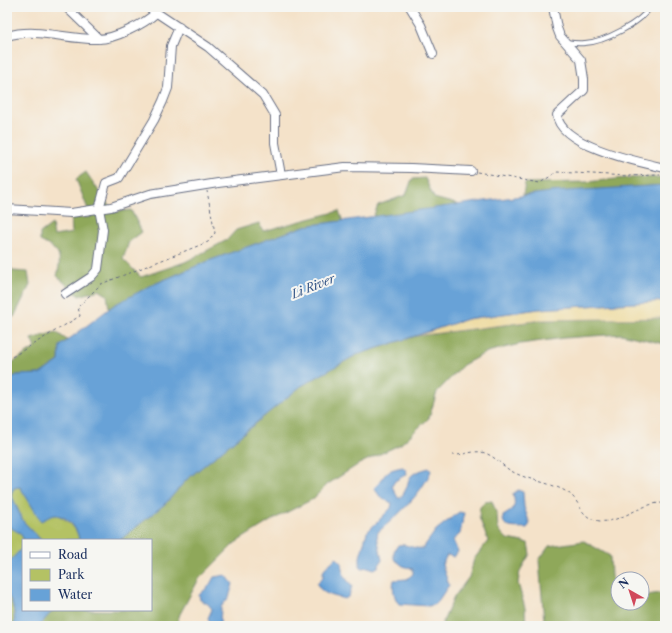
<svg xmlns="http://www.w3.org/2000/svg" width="672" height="633" viewBox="0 0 672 633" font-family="'Libre Caslon Text',serif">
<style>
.green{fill:#b4c264;stroke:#687861}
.forest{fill:#8fa85a;stroke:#556c5c}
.sand{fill:#eeda9e;stroke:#84847e}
.water{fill:#67a2d7;stroke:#41689a}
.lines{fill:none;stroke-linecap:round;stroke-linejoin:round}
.lane-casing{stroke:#676e83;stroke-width:6}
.street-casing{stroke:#676e83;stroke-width:10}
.path{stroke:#676e83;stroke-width:1;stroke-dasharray:3 3;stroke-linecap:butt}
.lane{stroke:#fff;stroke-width:4}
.street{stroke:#fff;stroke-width:8}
.labels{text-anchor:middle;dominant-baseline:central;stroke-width:4;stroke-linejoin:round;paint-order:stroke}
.water-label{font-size:12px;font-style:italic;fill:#365788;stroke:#f6f6f2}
</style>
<rect width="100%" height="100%" fill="#f6f6f2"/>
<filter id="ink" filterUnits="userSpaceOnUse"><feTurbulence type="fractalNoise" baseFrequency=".025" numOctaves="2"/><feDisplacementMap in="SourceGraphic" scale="8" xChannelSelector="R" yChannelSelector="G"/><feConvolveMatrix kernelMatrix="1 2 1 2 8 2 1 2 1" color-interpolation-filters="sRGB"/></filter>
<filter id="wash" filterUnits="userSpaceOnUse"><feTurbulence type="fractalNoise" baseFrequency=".012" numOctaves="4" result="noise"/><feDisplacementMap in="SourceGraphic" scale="16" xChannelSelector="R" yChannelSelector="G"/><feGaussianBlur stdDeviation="0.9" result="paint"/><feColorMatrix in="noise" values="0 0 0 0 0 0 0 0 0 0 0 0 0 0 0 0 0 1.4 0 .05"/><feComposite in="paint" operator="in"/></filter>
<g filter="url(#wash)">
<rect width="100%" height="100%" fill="#f4e2c9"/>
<!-- green -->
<g class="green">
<path d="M20 487C23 491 26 496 30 499 46 512 77 518 79 540H41L23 521 11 494 14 488Z"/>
<path d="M7 526C11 528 18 530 21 534 28 545 17 558 7 564Z"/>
<path d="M7 594C14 603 15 615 14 626H7Z"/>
</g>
<!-- forest -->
<g class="forest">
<path d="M86 172 113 212 131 210 142 232 129 242 123 259 141 277 185 262 227 240 236 230 259 223 263 231 339 211 343 221 305 226 211 260 152 285 109 309 107 295 99 290 79 296 57 276C62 255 60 251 40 241V233L52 224 54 236 72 233 71 218 91 217 76 179Z"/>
<polygon points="665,177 665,185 523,195 525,183 586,182 626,178"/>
<polygon points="425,178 434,198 460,205 373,217 378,205 406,195 412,179"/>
<polygon points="7,261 13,271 28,272 30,285 14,317 7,316"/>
<polygon points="641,317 665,318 665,344 621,334 564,338 520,344 487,352 463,365 437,392 429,418 401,444 359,464 328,484 313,499 272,520 235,543 199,579 180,614 176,626 39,626 53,610 151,610 151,540 120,540 166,503 186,480 301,386 356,355 416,336 543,320"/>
<polygon points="56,332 67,340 60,346 59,361 40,374 17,375 7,381 7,366 35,348 31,339"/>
<polygon points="492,501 497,515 498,529 507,539 528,543 530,554 520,571 518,583 525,608 526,626 441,626 454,597 469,577 474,559 488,541 479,517 480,507 485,502"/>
<polygon points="584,541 610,556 611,576 618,588 618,603 642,603 642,596 659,593 665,594 665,626 543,626 544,622 539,560 549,546"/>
</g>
<!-- sand -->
<polygon class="sand" points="665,301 665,318 543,320 416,336 467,319 539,309"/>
<!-- water -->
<g class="water">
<path d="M665 185V301L539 309 467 319 356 355 301 386 186 480 166 503 120 540H79C78 529 68 516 56 515 52 515 45 519 41 521L20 487 14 488 11 494 23 521 41 540H24L20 533 7 526V381L17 375 40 374 59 361 60 346 114 305 152 285 211 260 305 226 550 192Z"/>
<path d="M403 467 406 470 407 474 395 481 392 486 398 498H400C415 481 399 476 429 468L431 471C421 495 398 515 378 532L377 536 382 560 378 567 374 569 368 567 362 568 360 566V557L367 532 391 508 392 503 381 498 374 488C388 476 380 471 403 467Z"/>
<path d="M518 490 523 492 524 507 530 524 527 528C517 527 502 531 503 516 515 509 516 507 513 494Z"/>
<path d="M459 512 464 513 460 534 453 540 458 552 454 557 447 555 442 565 449 585 436 604 429 606 399 604C394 599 392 586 394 580L407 579 413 574V569L403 566 394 559V551L398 545C407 543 414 550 423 548L436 530Z"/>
<path d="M23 547V610H53L39 626H14C15 615 14 603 7 594V564Z"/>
<path d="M336 557 342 563 344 576 352 586 349 596 345 599C334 596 322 595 317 584L323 577C322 565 330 566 336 557Z"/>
<polygon points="226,575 233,584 229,597 221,607 220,626 211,626 208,618 212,609 208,604 200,600 199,595 209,586 214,577"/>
</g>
</g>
<g filter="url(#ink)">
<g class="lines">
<defs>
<path id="lane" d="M566 42C572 43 579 44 585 43 604 42 641 23 650 7"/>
<g id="street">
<polyline points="66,7 99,39"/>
<polyline points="148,7 208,47 263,95 275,115 275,143 281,175"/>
<polyline points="410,7 421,25 433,54"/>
<path d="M553 7 557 28 560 36 581 60 584 79V90L557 115C560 146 639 162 665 168"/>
<path d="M7 36C37 27 68 40 98 39 115 39 144 24 156 13"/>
<polyline points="7,209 71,213 111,207 150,194 218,183 345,167 411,168 471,171"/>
<polyline points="65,294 91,277 98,269 103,230 99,209 106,183 119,178 154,120 163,101 168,88 171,46 179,27"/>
</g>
</defs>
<!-- lane casing -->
<use href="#lane" class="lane-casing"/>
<!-- street casing -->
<use href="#street" class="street-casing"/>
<!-- path -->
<g class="path">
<polyline points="477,172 540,183 557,172 627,176 660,175"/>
<polyline points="7,360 80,316 78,307 101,284 208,242 215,233 207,191"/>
<path d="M452 455C463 456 474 449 485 453 496 457 503 467 513 472 530 481 550 482 567 492 582 501 578 518 600 521 619 524 641 503 661 503L665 507"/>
</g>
<!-- lane -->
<use href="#lane" class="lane"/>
<!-- street -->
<use href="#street" class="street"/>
</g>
</g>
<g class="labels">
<!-- water labels -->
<g class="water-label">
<text transform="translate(313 286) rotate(-22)">Li River</text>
</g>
</g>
<!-- margin -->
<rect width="672" height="633" fill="none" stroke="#f6f6f2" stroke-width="24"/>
<!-- legend -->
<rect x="22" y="539" width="130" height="72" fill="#f6f6f2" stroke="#9ea6b7"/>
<rect x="30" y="552" width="20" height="6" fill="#ffffff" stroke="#9ea6b7"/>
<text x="58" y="559" font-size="12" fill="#1b2f5e">Road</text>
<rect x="30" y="569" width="20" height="12" fill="#b4c264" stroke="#9ea6b7"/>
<text x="58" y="579" font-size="12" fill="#1b2f5e">Park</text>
<rect x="30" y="589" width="20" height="12" fill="#67a2d7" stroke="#9ea6b7"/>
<text x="58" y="599" font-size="12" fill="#1b2f5e">Water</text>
<!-- north arrow -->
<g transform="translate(630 591) rotate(321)"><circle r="19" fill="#f6f6f2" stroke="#9ea6b7"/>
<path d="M0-3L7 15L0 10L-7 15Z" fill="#d1495b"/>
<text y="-6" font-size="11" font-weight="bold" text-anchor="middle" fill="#1b2f5e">N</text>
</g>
</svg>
